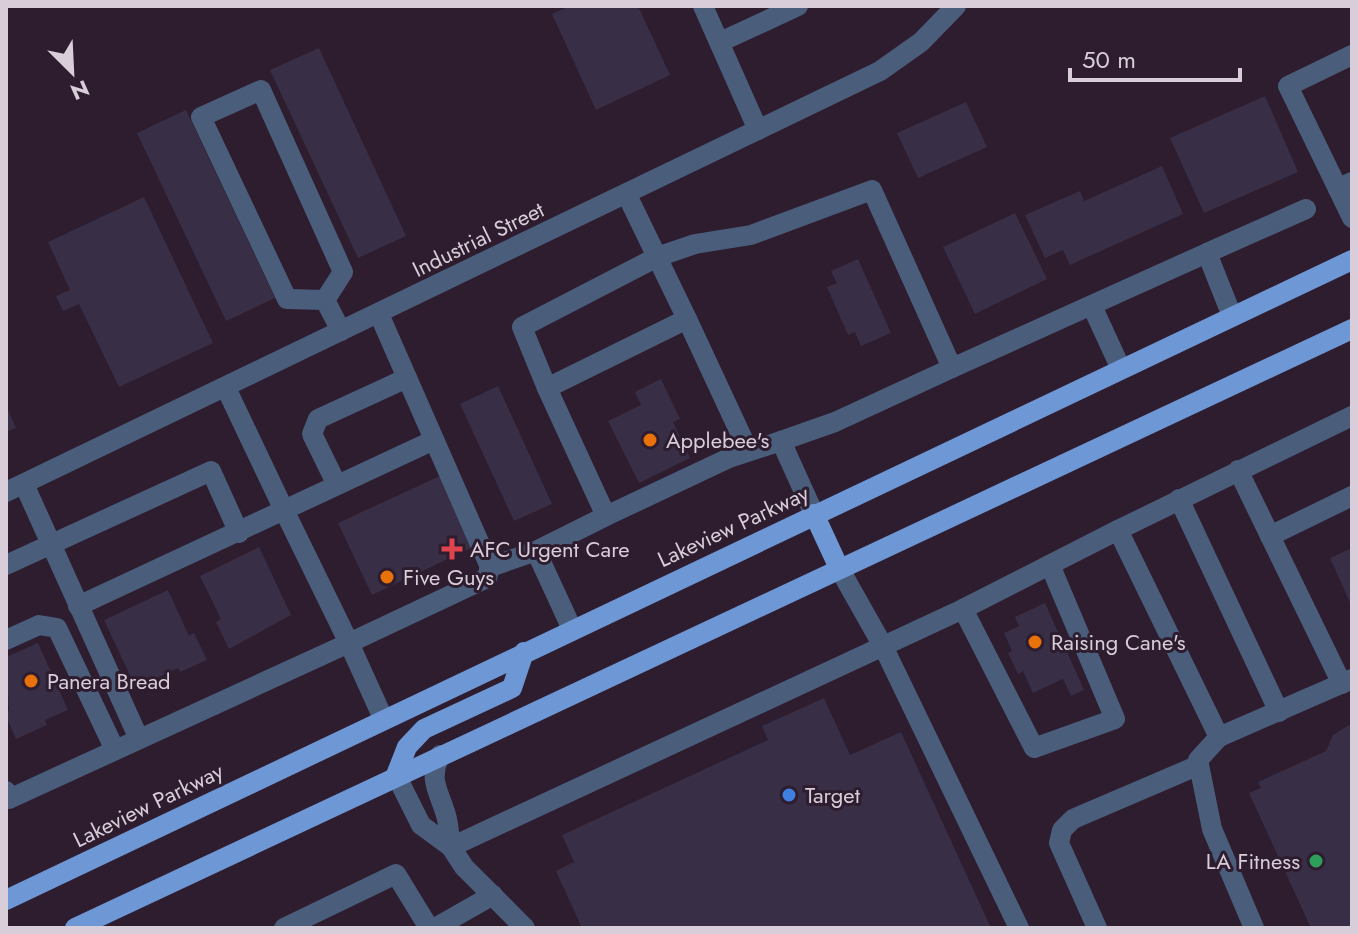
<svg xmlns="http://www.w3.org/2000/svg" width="1358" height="934" viewBox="0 0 1358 934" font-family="Jost,sans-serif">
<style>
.building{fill:#382f46}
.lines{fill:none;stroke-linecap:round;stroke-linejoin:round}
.minor{stroke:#4a5e7c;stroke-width:20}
.major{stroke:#6e97d6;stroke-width:20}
.food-dot{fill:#e8710a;stroke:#2e1c2f;stroke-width:3}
.health-dot{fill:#e0444e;stroke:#2e1c2f;stroke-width:3}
.shop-dot{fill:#3f7fe0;stroke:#2e1c2f;stroke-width:3}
.leisure-dot{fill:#2e9e5b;stroke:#2e1c2f;stroke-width:3}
.labels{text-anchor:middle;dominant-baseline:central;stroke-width:6;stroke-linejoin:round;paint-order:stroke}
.street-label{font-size:22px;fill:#d9cdd9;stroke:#2e1c2f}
.poi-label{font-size:22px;fill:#d9cdd9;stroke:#2e1c2f;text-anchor:start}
</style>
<rect width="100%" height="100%" fill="#2e1c2f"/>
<!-- building -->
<g class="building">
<polygon points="570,6 638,6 670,75 596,110 552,14"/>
<polygon points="319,48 406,236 358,258 270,70"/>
<polygon points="1265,96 1298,172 1204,213 1170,138"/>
<polygon points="966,102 987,147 918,178 897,133"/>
<polygon points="186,110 275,298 226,321 137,133"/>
<polygon points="1162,166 1183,214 1070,265 1063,250 1045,258 1025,215 1080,191 1084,201"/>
<polygon points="144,197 213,343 119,387 79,304 63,311 56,296 70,290 48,242"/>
<polygon points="1015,213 1047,279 975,314 943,247"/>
<polygon points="858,259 891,333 861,346 855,332 848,335 827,287 837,283 831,271"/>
<polygon points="661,379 680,419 673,422 690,458 639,483 608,421 641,405 635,392"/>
<polygon points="498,386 552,504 514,521 460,404"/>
<polygon points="6,406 16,428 6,432"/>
<polygon points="442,475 475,546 372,595 338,523"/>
<polygon points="259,547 291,615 229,649 216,622 221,619 200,576"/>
<polygon points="1352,548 1352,607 1330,558"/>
<polygon points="168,590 189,636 194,633 207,660 180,672 178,668 136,688 104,620"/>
<polygon points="1045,603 1084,690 1071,696 1063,679 1033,693 1023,671 1018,674 1008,653 1012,651 1004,633 1019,626 1015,617"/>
<polygon points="38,643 68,710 45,720 47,725 16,739 6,716 9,710 6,657"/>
<polygon points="824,698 850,755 901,732 991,928 582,928 556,871 574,862 562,835 768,740 762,726"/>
<polygon points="1349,725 1352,725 1352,928 1311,928 1249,793 1261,788 1258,782 1326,751 1333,735"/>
</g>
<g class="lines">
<!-- minor -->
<g class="minor">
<polyline points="703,6 758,130"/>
<polyline points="720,42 798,6"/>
<polyline points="1352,55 1288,86 1338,189 1352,182"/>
<polyline points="1338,189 1352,218"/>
<polyline points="627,195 687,319 547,388 606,516 729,458 781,441 814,514"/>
<polyline points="325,300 343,272 261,90 201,117 287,299 325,300 341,331"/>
<polyline points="1092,306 1121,369"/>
<polyline points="379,314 490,567 536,551"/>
<polyline points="1232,316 1207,253 1306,209"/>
<polyline points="687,319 748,450"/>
<polyline points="952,368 1207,253"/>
<polyline points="547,388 522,327 657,257 695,244 751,235 872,190 952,368 835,422 781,441"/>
<polyline points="434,440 284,510 349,643 487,578 490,567"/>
<polyline points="1238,470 1342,684"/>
<polyline points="24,484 139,739"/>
<polyline points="337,485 312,434 318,419 407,378"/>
<polyline points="6,492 880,71 921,42 956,6"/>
<polyline points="1179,499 1279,712"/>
<polyline points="1118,530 1352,416"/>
<polyline points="1270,536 1352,496"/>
<polyline points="6,565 211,471 239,533"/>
<polyline points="839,568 883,646 1019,928"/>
<polyline points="78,606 284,510 226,388"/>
<polyline points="963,609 1034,748 1115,719 1050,565"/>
<polyline points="572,629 536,551 606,516"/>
<polyline points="6,640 39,625 57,628 115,750"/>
<polyline points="1219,737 1352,679"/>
<path d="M440 755C428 780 439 791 446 815 449 825 449 837 451 847"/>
<polyline points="396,775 421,825 451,847 464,867 525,928"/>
<polyline points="6,791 9,799 349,643 383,718"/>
<polyline points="451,847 963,609 1118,530 1219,737 1198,760 1212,829 1254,928"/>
<polyline points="284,928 396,874 429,928"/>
<polyline points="435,928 493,895"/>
<polyline points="1097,928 1059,843 1062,830 1073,819 1199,765"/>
</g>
<!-- major -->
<g class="major">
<polyline points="814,514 839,568"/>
<polyline points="396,775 407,747 424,729 512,688 524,652"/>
<polyline points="6,900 1352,260"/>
<polyline points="75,928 1352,329"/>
</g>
</g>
<!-- markers -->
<g class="food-dot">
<circle cx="650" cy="440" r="8"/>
<circle cx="387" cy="577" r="8"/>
<circle cx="1035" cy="642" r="8"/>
<circle cx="31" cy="681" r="8"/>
</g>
<path class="health-dot" d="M448 537h8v8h8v8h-8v8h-8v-8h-8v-8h8z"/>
<circle class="shop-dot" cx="789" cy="795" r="8"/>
<circle class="leisure-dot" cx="1316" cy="861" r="8"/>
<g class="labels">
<!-- street labels -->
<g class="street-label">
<text transform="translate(478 239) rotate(-26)">Industrial Street</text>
<text transform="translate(733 526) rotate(-25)">Lakeview Parkway</text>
<text transform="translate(148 805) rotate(-26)">Lakeview Parkway</text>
</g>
<!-- poi labels -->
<g class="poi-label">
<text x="666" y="440">Applebee's</text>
<text x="470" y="549">AFC Urgent Care</text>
<text x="403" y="577">Five Guys</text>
<text x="1051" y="642">Raising Cane's</text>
<text x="47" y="681">Panera Bread</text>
<text x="805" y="795">Target</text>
<text x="1300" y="861" text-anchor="end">LA Fitness</text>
</g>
</g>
<!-- border -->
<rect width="1358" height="934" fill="none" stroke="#d9cdd9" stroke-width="16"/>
<!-- north arrow -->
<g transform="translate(72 72) rotate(156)" stroke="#2e1c2f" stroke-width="6" paint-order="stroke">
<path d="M0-6L14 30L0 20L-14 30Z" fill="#d9cdd9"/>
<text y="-12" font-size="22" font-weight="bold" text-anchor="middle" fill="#d9cdd9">N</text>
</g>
<!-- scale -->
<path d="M1070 68v12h170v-12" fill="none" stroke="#d9cdd9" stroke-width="4"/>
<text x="1082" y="68" font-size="24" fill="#d9cdd9" stroke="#2e1c2f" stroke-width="6" paint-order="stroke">50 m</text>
</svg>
